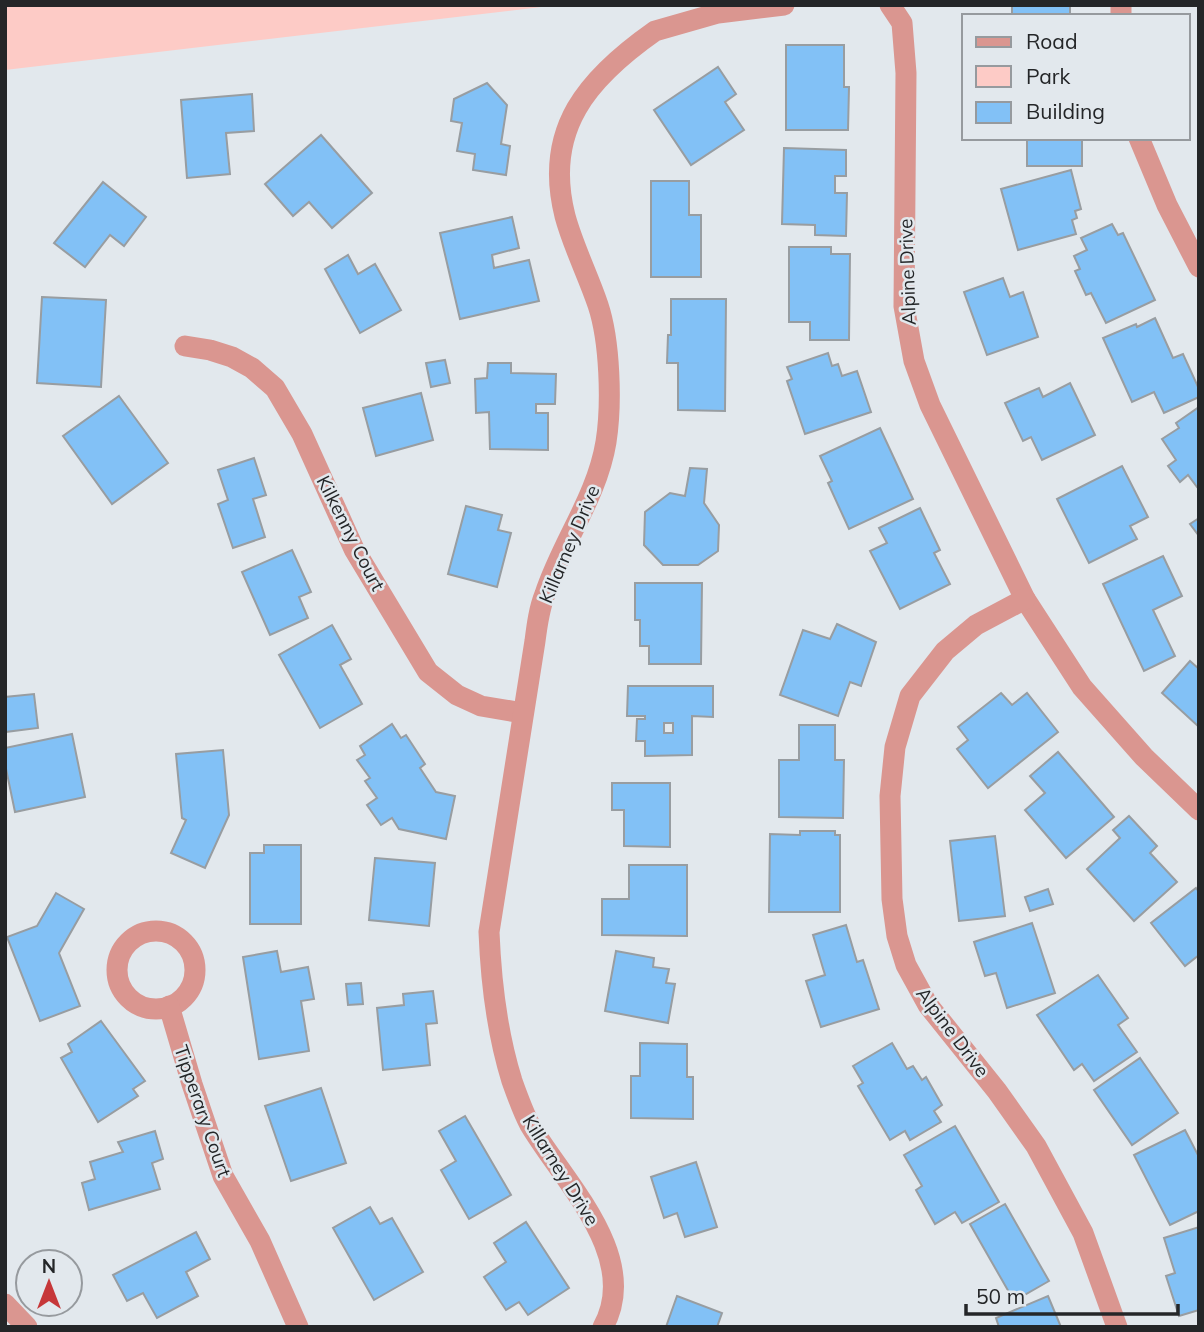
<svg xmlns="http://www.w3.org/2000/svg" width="1204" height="1332" viewBox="0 0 1204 1332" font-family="Mulish,sans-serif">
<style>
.green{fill:#fdcbc6}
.building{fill:#82c1f6;stroke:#989da1;stroke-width:2;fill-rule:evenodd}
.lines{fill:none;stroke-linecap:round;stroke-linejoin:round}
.minor{stroke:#da9690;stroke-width:21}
.labels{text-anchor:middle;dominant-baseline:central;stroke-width:5;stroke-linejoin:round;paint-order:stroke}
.street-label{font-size:19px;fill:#242628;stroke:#e2e8ed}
</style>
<rect width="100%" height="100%" fill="#e2e8ed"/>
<!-- green -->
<polygon class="green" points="5,5 558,5 5,70"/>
<!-- building -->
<g class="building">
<rect x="1012" y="5" width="58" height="11"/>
<polygon points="786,45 844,45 844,87 849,87 848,130 786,130"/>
<polygon points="718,67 736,94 725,102 744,130 691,165 654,110"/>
<polygon points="487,83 507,105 501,144 510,146 506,175 473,170 475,154 457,151 462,123 451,121 454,99"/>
<polygon points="252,94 254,131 226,133 230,174 187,178 181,100"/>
<polygon points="321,135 372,193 332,228 309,202 293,216 265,184"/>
<rect x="1027" y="138" width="55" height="28"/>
<polygon points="784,148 846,150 846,176 835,176 835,193 847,193 846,236 815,235 815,225 782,224"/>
<polygon points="1071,170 1081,209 1075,211 1077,218 1072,220 1076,234 1018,250 1001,189"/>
<polygon points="651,181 689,181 689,215 701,215 701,277 651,277"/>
<polygon points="103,182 146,217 124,246 110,235 85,267 54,243"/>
<polygon points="512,217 519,248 492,255 494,268 529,260 539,301 460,319 440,233"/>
<polygon points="1112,224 1118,235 1123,233 1155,300 1106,323 1091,293 1086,295 1075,271 1080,269 1074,256 1087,250 1081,238"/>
<polygon points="789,247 831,247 831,254 850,254 849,340 810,340 810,322 789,322"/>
<polygon points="348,255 358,274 375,264 401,310 360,333 325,269"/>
<polygon points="1003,278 1010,297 1023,292 1038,337 987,355 964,292"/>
<polygon points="42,297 106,300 101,387 37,383"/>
<polygon points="671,299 726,299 725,411 678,410 678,363 667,363 668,335 671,335"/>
<polygon points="1155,318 1173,358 1183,354 1199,389 1199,397 1164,413 1154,392 1132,402 1103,338 1136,324 1137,327"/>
<polygon points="828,353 832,366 838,364 842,376 857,371 871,412 805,434 787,381 792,379 787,367"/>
<polygon points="445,360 450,383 431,387 426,363"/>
<polygon points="488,363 511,363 511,373 556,374 555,404 536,404 536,413 548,413 548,450 490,449 489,412 476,413 475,379 487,378"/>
<polygon points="1070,383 1095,435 1042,460 1031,437 1023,441 1005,403 1039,388 1043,397"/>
<polygon points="421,393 433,440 376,456 363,408"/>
<polygon points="119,396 168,463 112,504 63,436"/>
<polygon points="1199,407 1199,486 1197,487 1188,475 1180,482 1168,466 1176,460 1162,439 1179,428 1176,423"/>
<polygon points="880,428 913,499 849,529 828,483 832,481 820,456"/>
<polygon points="254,458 266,495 253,499 265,537 233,548 218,504 228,500 218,470"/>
<polygon points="1122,466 1148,517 1130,526 1137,539 1089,563 1057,499"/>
<polygon points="690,468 707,469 704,503 719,525 718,551 698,565 663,565 644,545 645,512 670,493 685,496"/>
<polygon points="466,506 502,515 498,530 511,533 497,587 448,574"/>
<polygon points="920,508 940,550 934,553 950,584 900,609 870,551 887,543 879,528"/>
<polygon points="1199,518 1199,536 1190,524"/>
<polygon points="292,550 311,592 299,597 308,618 270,635 242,572"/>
<polygon points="1163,556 1182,596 1153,610 1175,656 1144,671 1103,584"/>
<polygon points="635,583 702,583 701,664 649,664 649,646 640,646 640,620 635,620"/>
<polygon points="837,624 876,642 861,686 850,682 838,716 780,695 803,630 830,639"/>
<polygon points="332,625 351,659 340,665 362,704 320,728 279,655"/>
<polygon points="1190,661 1199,669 1199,727 1162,693"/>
<path d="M628 686H713V717L692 716V755L645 756V741H636L637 719H645V716H627ZM664 723H673V733H664Z"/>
<polygon points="1001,693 1012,705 1027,693 1058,732 988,788 957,749 968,740 958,727"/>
<polygon points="34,694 38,728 5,732 5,697"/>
<polygon points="392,724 401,738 406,735 425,764 420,768 436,792 455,796 446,839 399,829 392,818 381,825 367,805 377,798 365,781 370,778 357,760 365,755 360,746"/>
<polygon points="799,725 835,725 835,760 844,760 843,818 779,817 779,760 799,760"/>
<polygon points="72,734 85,797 15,812 5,764 5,748"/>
<polygon points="223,750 229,815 205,868 171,853 186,820 182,818 176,754"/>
<polygon points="1058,752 1114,817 1066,858 1025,810 1045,793 1030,776"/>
<polygon points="612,783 670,783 670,847 624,846 624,810 612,810"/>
<polygon points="1129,816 1157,846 1150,853 1177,882 1134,921 1087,869 1120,838 1113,830"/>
<polygon points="800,831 835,831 835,835 840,835 840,912 769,912 770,834 800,835"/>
<polygon points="995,836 1005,916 959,921 950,841"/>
<polygon points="264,845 301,845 301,924 250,924 250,853 264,853"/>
<polygon points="375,858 435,863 429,926 369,920"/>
<polygon points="629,865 687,865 687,936 602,935 602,899 629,899"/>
<polygon points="1196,888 1199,892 1199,955 1185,966 1151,923"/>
<polygon points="1048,889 1053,904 1030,911 1025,897"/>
<polygon points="56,893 84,909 59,953 80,1006 40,1021 7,937 37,926"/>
<polygon points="1032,923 1055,993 1007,1008 996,973 985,976 974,942"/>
<polygon points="846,925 857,962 863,960 879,1009 821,1027 806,981 825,975 813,935"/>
<polygon points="277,951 281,972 308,967 314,999 301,1001 309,1051 259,1059 243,957"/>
<polygon points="616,951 654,958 653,967 669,969 666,983 675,984 668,1023 605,1011"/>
<polygon points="1098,975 1128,1018 1118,1025 1137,1052 1094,1081 1082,1064 1074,1070 1037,1015"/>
<polygon points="361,983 363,1004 348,1005 346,984"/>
<polygon points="433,991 437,1023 426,1024 430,1065 383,1070 377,1008 404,1005 403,994"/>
<polygon points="101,1021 145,1081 133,1089 138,1096 98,1122 61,1058 72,1052 68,1044"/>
<polygon points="640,1043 687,1044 687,1077 693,1077 693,1119 631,1118 631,1076 640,1076"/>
<polygon points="892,1043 907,1069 913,1066 922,1080 926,1077 942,1105 934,1111 941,1122 910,1140 905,1131 890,1140 858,1086 863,1083 853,1066"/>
<polygon points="1140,1058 1178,1113 1132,1145 1094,1090"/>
<polygon points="321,1088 346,1163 291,1181 265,1106"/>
<polygon points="465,1116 511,1195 469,1219 441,1170 456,1161 439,1131"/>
<polygon points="955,1126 999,1202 962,1223 955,1212 935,1224 916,1190 922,1186 904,1155"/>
<polygon points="1185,1130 1199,1157 1199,1211 1170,1225 1134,1155"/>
<polygon points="155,1131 163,1159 152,1163 160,1189 89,1210 82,1183 95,1179 90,1162 123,1152 118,1142"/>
<polygon points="696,1162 717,1227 685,1237 677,1213 664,1218 651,1177"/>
<polygon points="1005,1204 1049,1281 1014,1301 970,1224"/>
<polygon points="370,1207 380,1224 392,1218 423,1272 374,1300 333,1228"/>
<polygon points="526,1222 569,1288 528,1315 519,1302 506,1310 484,1277 506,1262 494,1243"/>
<polygon points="1199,1227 1199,1310 1179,1316 1166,1276 1175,1273 1164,1238"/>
<polygon points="196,1232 210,1259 186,1272 198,1296 157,1318 143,1293 127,1301 113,1275"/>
<polygon points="677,1296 722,1313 717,1327 666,1327"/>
<polygon points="1048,1296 1061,1327 999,1327 996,1318"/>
</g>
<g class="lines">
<!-- minor -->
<g class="minor">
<polyline points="890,5 902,23 906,73 904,306 914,361 930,405 1025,599 1082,687 1144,757 1199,810"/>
<polyline points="1121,16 1121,5"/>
<polyline points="1139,138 1167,205 1199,267"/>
<polyline points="185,346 210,350 232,357 252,368 275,388 302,434 354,549 428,672 457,695 481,706 523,713"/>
<polyline points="1025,599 976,625 945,651 910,696 895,747 890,796 892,899 897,936 906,965 928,1005 997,1091 1036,1146 1083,1233 1117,1327"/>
<circle cx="156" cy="970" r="39"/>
<polyline points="169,1006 192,1084 223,1176 260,1241 298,1327"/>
<polyline points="5,1304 27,1327"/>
<path d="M603 1327C642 1257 563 1181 530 1125 523 1112 517 1095 512 1081 497 1033 491 982 489 932L535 641C537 625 539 609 545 594 562 542 597 497 606 442 612 404 610 341 598 305 588 275 573 246 565 216 543 129 588 78 655 31L718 13 784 5"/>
</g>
</g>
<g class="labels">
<!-- street labels -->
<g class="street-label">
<text transform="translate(907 272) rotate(-92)">Alpine Drive</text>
<text transform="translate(351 533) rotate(63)">Kilkenny Court</text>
<text transform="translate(569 544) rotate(-67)">Killarney Drive</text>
<text transform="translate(953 1032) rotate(53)">Alpine Drive</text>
<text transform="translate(203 1111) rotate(71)">Tipperary Court</text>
<text transform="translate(561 1170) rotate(58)">Killarney Drive</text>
</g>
</g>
<!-- border -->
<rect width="1204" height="1332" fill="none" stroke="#242628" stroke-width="14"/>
<!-- legend -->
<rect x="962" y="14" width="228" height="126" fill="#e2e8ed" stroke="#969a9e" stroke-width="2"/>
<rect x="976" y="37" width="35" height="10" fill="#da9690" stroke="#969a9e" stroke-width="2"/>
<text x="1026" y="49" font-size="21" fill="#242628">Road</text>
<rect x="976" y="66" width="35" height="21" fill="#fdcbc6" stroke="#969a9e" stroke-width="2"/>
<text x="1026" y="84" font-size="21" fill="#242628">Park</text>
<rect x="976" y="102" width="35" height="21" fill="#82c1f6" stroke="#969a9e" stroke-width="2"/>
<text x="1026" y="119" font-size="21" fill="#242628">Building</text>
<!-- north arrow -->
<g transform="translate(49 1283)"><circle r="33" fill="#e2e8ed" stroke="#969a9e" stroke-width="2"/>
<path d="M0-5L12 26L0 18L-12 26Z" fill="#c63739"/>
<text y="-10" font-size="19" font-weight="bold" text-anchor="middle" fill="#242628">N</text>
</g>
<!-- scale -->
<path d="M966 1304v10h212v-10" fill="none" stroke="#242628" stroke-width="3.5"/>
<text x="976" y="1304" font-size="21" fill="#242628" stroke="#e2e8ed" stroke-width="5" paint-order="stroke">50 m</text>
</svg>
